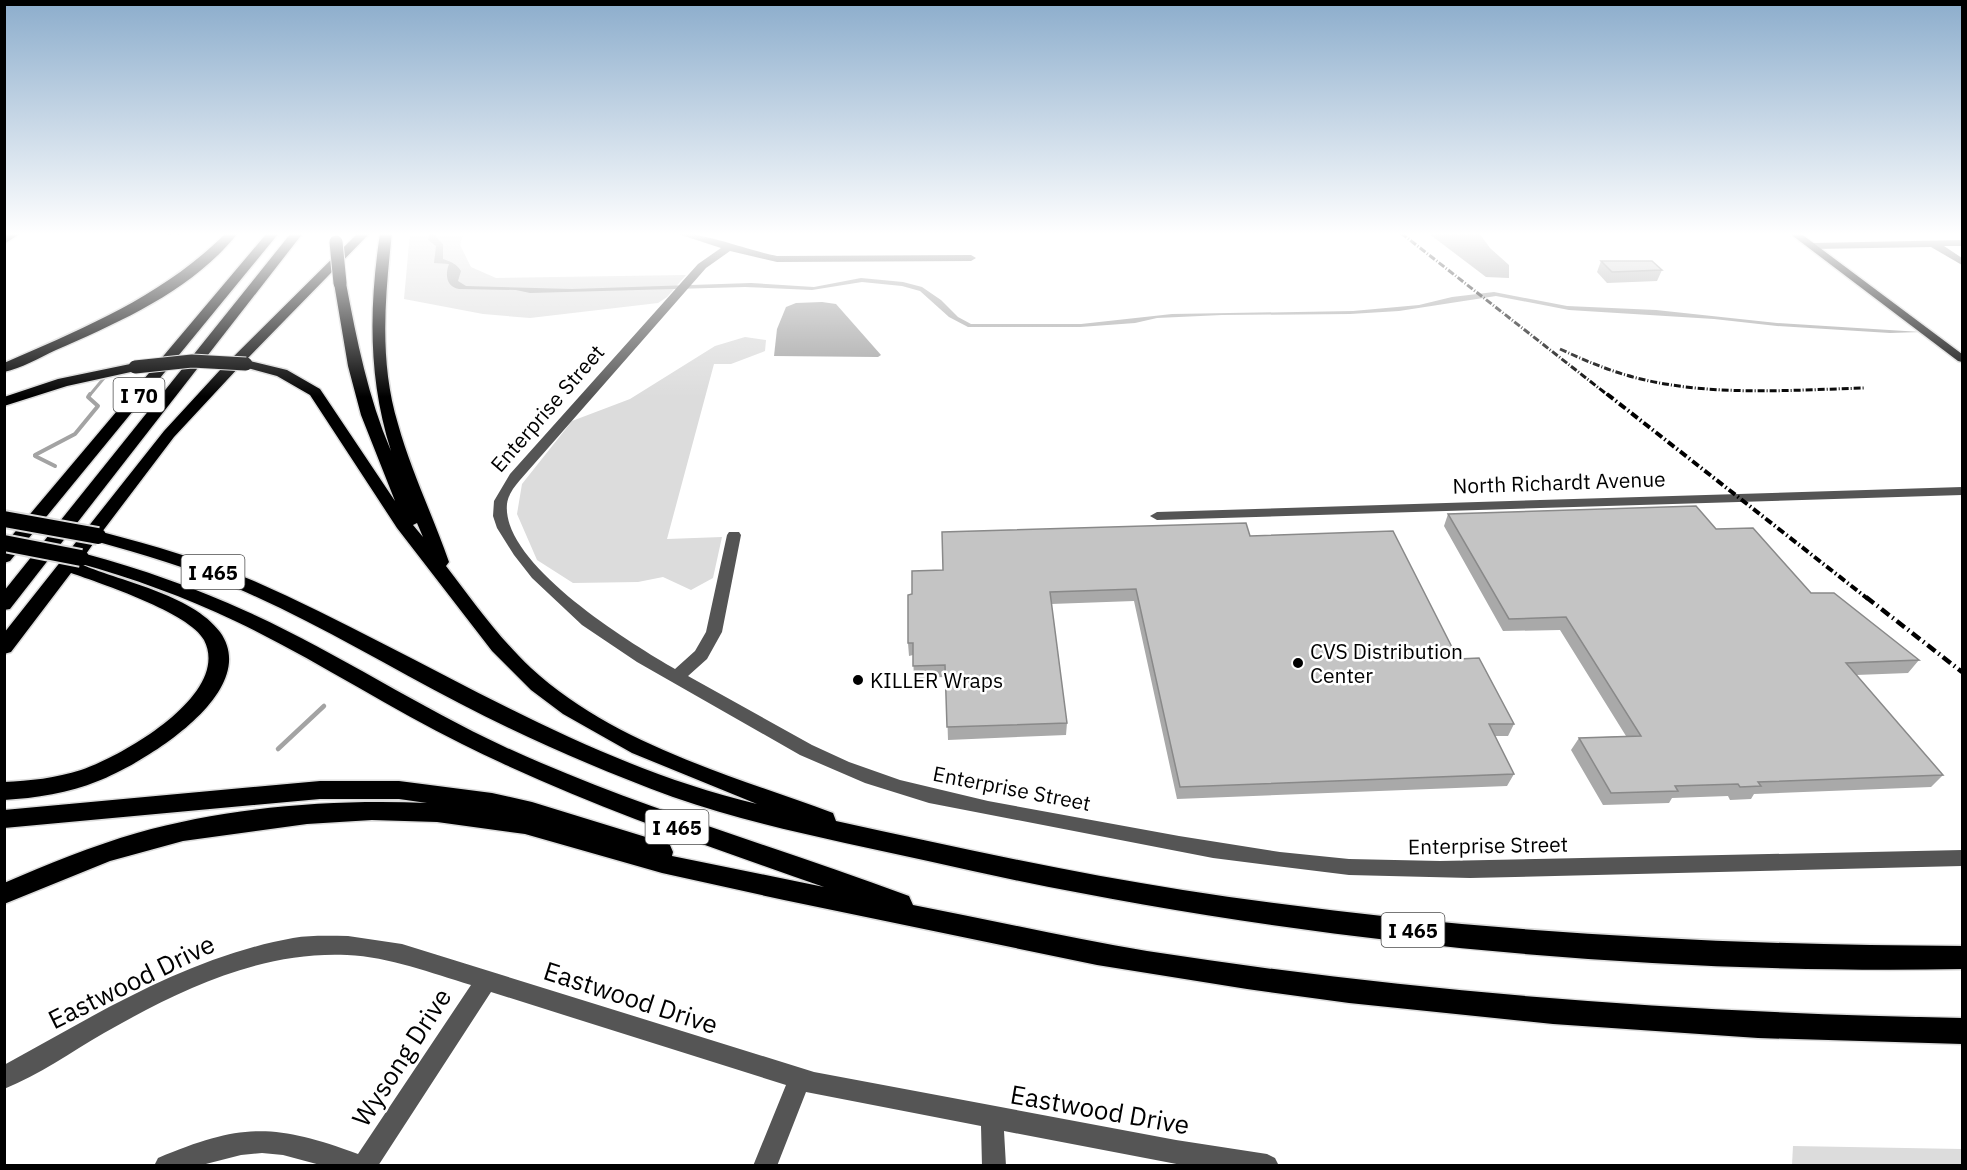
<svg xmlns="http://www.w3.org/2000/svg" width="1967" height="1170" viewBox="0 0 1967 1170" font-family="'IBM Plex Sans',sans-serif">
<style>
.green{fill:#dcdcdc}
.water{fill:#a3a3a3}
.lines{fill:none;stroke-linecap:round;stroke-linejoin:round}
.stream-far2{stroke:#a3a3a3;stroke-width:3}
.stream-far1{stroke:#a3a3a3;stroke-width:4}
.stream{stroke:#a3a3a3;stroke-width:4.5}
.major-casing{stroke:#dbdbdb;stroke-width:3}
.highway-casing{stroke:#dbdbdb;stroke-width:3}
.minor{fill:#555;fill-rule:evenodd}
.major{fill:#000;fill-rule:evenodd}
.highway{fill:#000;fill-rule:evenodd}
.rail-far2{stroke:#000;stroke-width:3;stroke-dasharray:7 2 1 2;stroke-linecap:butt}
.rail-far1{stroke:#000;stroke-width:4;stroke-dasharray:8 3 1.5 3;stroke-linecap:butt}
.rail{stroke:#000;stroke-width:4.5;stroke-dasharray:10 4 1.5 4;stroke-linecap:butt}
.highway-bridge-far1-casing{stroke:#dbdbdb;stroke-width:15;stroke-linecap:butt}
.highway-bridge-casing{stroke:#dbdbdb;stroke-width:20;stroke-linecap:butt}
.highway-bridge-far1{stroke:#000;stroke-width:13}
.highway-bridge{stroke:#000;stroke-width:16}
.wall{fill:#a9a9a9}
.building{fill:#c4c4c4;stroke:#898989;stroke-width:1.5}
.poi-dot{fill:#000;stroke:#fff;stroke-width:2}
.labels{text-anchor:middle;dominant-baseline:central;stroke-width:5;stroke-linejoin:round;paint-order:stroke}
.shield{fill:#fff;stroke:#4c4c4c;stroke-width:1.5}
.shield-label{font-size:20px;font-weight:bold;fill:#000}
.street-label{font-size:21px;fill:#000;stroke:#fff}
.poi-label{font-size:21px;fill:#000;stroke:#fff;text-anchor:start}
.near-street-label{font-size:26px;fill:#000;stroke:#fff}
</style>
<rect width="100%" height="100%" fill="#fff"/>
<!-- green -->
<g class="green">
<polygon points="410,233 463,233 460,245 471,267 496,278 686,275 667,297 658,303 530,318 483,314 404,299"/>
<polygon points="745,337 766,340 765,351 731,364 714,364 667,539 722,537 713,578 691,590 663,577 638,582 573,583 537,560 517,514 522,484 572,421 630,399 715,346"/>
<polygon points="1793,1146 1962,1149 1962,1165 1792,1165"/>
</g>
<!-- water -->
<g class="water">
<path d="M430 233H435L436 237 443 244V259C451 262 456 263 461 271L458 281 466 286 572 289 751 283 814 287 861 278 903 282 922 287 941 300 958 317 971 324H1081L1172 314 1353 311 1419 305 1452 297 1494 292 1567 306 1656 310 1777 323 1921 332 1890 333 1777 326 1714 319 1569 310 1496 296 1399 311 1350 314 1222 315 1157 318 1135 323 1080 327H968L949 317 920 291 902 286 862 282 812 290 745 287 530 293 516 290 459 289C446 287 445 274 449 264L434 263 436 246 428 240Z"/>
<polygon points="1428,233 1479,233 1490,248 1509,265 1509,278 1486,277"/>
<polygon points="822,302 836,304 881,355 878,357 774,356 777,329 786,307 796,303"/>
</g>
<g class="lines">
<!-- stream-far2 -->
<polyline class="stream-far2" points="89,396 104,378"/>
<!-- stream-far1 -->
<g class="stream-far1">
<polyline points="35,455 75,434 98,406 88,397 90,394"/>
<polyline points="35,456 55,466"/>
</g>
<!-- stream -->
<polyline class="stream" points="278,749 324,706"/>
<defs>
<g id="major">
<polygon points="10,233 21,233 4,244 4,236"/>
<polygon points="1789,233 1800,233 1962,354 1962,362 1958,361"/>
</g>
<g id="highway">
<path d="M226 233H238C193 290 120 322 56 350 39 358 22 368 4 372V363C84 328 163 296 226 233Z"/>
<polygon points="267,233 279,233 10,561 4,563 4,545"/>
<polygon points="291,233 303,233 10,609 4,610 4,591"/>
<path d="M358 233H370L246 360 287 370 320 389 395 501 361 415 348 366 334 283 340 279 346 283C357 341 368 397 391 451 368 378 369 308 380 233H392C385 297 379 361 398 424 411 471 433 516 449 562L446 566C473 601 498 637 531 668 614 744 730 775 833 813L836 821C951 846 1066 872 1183 890 1441 930 1701 945 1962 946V969C1620 975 1262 938 928 861 843 842 756 826 673 797 600 770 528 739 459 703 384 664 312 620 234 587 189 568 142 554 95 541L86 554C141 569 196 588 248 612 336 652 417 706 505 747 636 807 775 846 909 896L913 905C991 920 1069 938 1147 951 1417 993 1689 1013 1962 1018V1044L1758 1038 1553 1024 1349 1003 1247 989 1097 965 784 900 662 873 525 834 437 822 372 820 307 824 183 841 110 861 4 904V883C48 864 92 846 137 833 228 807 333 799 427 803L399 799H320L4 828V810L320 781H399L492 793 532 802 662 842 670 845 673 852 672 856 824 887C702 844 579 802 462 744 385 706 313 658 235 621 185 597 132 578 78 563 118 581 192 594 220 632 263 692 142 764 98 781 69 793 36 798 4 800V782C30 781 56 778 81 770 122 756 232 694 204 640 190 613 100 583 71 573L11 652 4 654V633L164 431 221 369ZM240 366 277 376 310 395 397 528 492 651 531 690 563 714 632 753 757 804C576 761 422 655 254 581 205 560 154 546 102 532L174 437ZM417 523 423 537 413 525Z"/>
<polygon points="135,363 140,364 142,367 140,370 67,386 4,406 4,397 58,379"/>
</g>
</defs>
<!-- major casing -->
<use href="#major" class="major-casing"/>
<!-- highway casing -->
<use href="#highway" class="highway-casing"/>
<!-- minor -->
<g class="minor">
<path d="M675 233C703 232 747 250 777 256L971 255 976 258 971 261 777 262 730 251 706 268 520 480C514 487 508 495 507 504 501 564 630 643 675 669L695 651 706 632 727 535 729 532H739L741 535 722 632 707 659 688 676 812 745 849 762 900 780 988 801 1179 836 1280 852 1349 859 1440 861 1962 850V866L1470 878 1349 875 1213 858 929 803 865 783 800 755 637 662 582 625 532 578 514 555 497 528 493 516 494 501 510 474 698 264 721 248Z"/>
<polygon points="1962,240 1962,246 1944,246 1962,258 1962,265 1931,247 1812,249 1807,246 1812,243"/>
<polygon points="1962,487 1962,495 1157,520 1150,516 1157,512"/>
<path d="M348 936 402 944 814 1072 1176 1140 1267 1154 1275 1158 1279 1166H1187L1004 1131 1006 1166H982L981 1126 806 1092 777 1166H753L786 1085 491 992 378 1166H324L283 1155 262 1153 241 1155 198 1166H154L158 1158C241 1123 274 1123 358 1154L471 985C431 973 390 957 347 955 259 951 178 991 104 1033 71 1052 39 1075 4 1089V1065C97 1014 188 957 293 938 311 935 330 936 348 936Z"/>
</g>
<!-- major -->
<use href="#major" class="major"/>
<!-- highway -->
<use href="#highway" class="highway"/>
<!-- rail-far2 -->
<g class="rail-far2">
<polyline points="1401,233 1609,396"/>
<path d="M1560 349C1584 360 1607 370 1633 377 1708 397 1788 390 1865 388"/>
</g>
<!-- rail-far1 -->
<polyline class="rail-far1" points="1607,394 1868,599"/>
<!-- rail -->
<polyline class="rail" points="1866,597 1962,672"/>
<defs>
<g id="highway-bridge-far1">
<polyline points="336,242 340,283"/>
<polyline points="135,367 192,361 246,364"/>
</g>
<g id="highway-bridge">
<polyline points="4,519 98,536"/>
<polyline points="4,543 81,558"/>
</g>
</defs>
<!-- highway-bridge-far1 casing -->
<use href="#highway-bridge-far1" class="highway-bridge-far1-casing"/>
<!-- highway-bridge casing -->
<use href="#highway-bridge" class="highway-bridge-casing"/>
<!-- highway-bridge-far1 -->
<use href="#highway-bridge-far1" class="highway-bridge-far1"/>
<!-- highway-bridge -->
<use href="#highway-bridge" class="highway-bridge"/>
</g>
<!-- wall -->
<g class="wall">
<polygon points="166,233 198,233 197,234 167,235"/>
<polygon points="1601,261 1662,270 1657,281 1607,283 1597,272"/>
<polygon points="1448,514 1716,529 1811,593 1919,660 1908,673 1856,675 1943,775 1931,787 1754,794 1751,799 1730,800 1728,796 1672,798 1669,803 1603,805 1571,750 1579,738 1626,736 1560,630 1503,631 1444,526"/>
<polygon points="1250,536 1458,659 1514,724 1508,736 1495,736 1514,774 1507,786 1177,799 1134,601 1051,604 1067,723 1066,735 948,740 946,677 914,678 913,655 909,656 908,643 912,594 943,570"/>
</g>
<!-- building -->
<g class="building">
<polygon points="1601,261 1652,261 1662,270 1612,272"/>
<polygon points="1696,506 1716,529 1753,528 1811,593 1834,593 1919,660 1846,663 1943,775 1758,782 1761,786 1740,787 1738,784 1675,786 1678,791 1611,793 1579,738 1641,736 1566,617 1509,619 1448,514"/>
<polygon points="1246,523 1250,536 1393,531 1458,659 1479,658 1514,724 1489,724 1514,774 1180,787 1136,589 1050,592 1067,723 947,727 945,665 913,666 913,643 908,643 908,595 912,594 912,571 943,570 942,532"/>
</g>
<!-- sky -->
<linearGradient id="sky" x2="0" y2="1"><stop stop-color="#8cadcc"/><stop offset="0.59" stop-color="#fff"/><stop offset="1" stop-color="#fff" stop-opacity="0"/></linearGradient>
<rect width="1967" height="397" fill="url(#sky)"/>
<!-- markers -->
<g class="poi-dot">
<circle cx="1298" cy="663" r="6"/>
<circle cx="858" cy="680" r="6"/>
</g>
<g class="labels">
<!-- shield labels -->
<g class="shield">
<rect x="113.5" y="378" width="51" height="34" rx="4.5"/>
<rect x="181.5" y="555" width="63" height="34" rx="4.5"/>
<rect x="645.5" y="810" width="63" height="34" rx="4.5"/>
<rect x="1381.5" y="913" width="63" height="34" rx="4.5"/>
</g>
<g class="shield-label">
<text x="139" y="395">I 70</text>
<text x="213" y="572">I 465</text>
<text x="677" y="827">I 465</text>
<text x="1413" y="930">I 465</text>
</g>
<!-- street labels -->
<g class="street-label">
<text transform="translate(547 408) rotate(-49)">Enterprise Street</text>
<text transform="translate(1559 482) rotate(-2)">North Richardt Avenue</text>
<text transform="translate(1012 788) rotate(11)">Enterprise Street</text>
<text transform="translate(1488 845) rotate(-1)">Enterprise Street</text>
</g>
<!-- poi labels -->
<g class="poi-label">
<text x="1310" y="651">CVS Distribution<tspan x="1310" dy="24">Center</tspan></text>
<text x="870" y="680">KILLER Wraps</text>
</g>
<!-- near-street labels -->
<g class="near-street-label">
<text transform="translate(131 981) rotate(-26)">Eastwood Drive</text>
<text transform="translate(631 997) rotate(18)">Eastwood Drive</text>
<text transform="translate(401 1057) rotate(-57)">Wysong Drive</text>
<text transform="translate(1100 1109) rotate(10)">Eastwood Drive</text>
</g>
</g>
<!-- border -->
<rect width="1967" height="1170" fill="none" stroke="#000000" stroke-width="12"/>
</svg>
